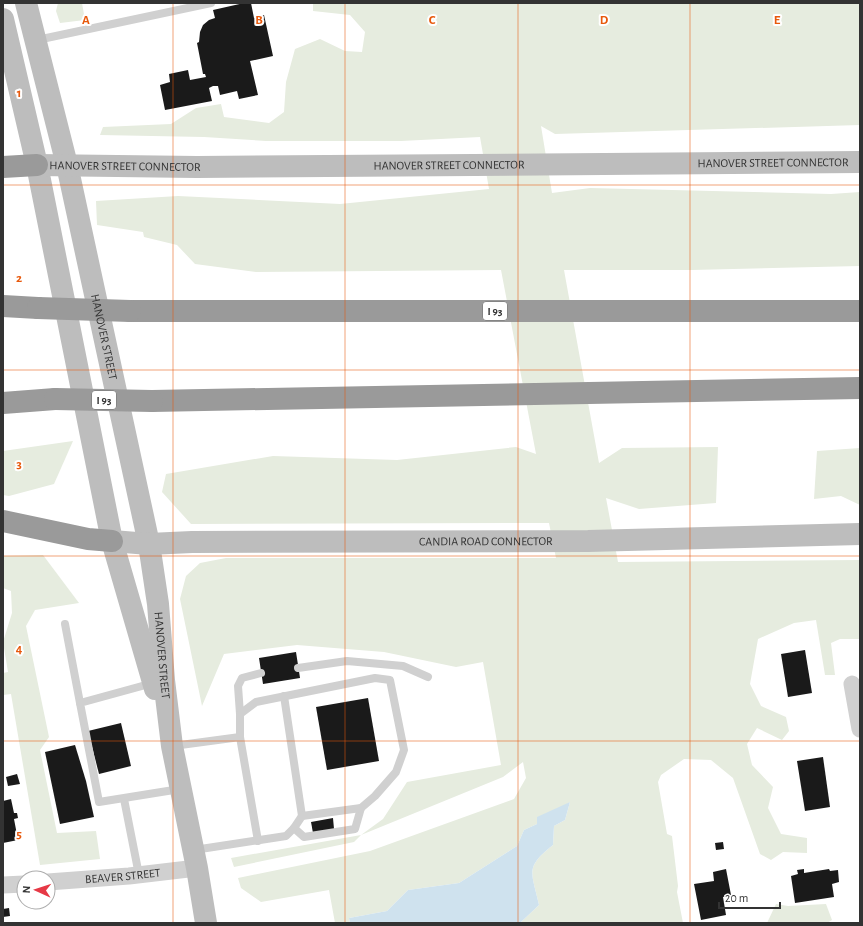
<svg xmlns="http://www.w3.org/2000/svg" width="863" height="926" viewBox="0 0 863 926" font-family="'Alegreya Sans',sans-serif">
<style>
.green{fill:#e6ecdf}
.water{fill:#cfe2ee}
.building{fill:#1a1a1a}
.lines{fill:none;stroke-linecap:round;stroke-linejoin:round}
.lane{stroke:#d0d0d0;stroke-width:8}
.street{stroke:#d0d0d0;stroke-width:17}
.secondary{stroke:#bdbdbd;stroke-width:22}
.highway{stroke:#9a9a9a;stroke-width:22}
.highway-bridge{stroke:#9a9a9a;stroke-width:22}
.grid{fill:none;stroke:#e8590c;stroke-width:1;stroke-opacity:0.55}
.labels{text-anchor:middle;dominant-baseline:central;stroke-width:4;stroke-linejoin:round;paint-order:stroke}
.shield{fill:#fff;stroke:#707070;stroke-width:1}
.shield-label{font-size:11px;font-weight:bold;fill:#333}
.street-label{font-size:12px;fill:#333;stroke:#fff}
.grid-label{font-size:13px;text-anchor:middle;font-weight:bold;fill:#e8590c;stroke:#fff;stroke-width:4;stroke-linejoin:round;paint-order:stroke}
</style>
<rect width="100%" height="100%" fill="#fff"/>
<!-- green -->
<g class="green">
<polygon points="58,3 82,3 85,20 60,23 56,11"/>
<path d="M313 3H860V125L555 134 541 126 552 193 590 188 831 194 860 192V266L692 270H564L599 463 622 448 718 447 716 503 639 509 606 498 618 562 860 560V639H840L831 643 835 675H825L816 620 794 623 758 639 750 684 761 706 786 717 789 731 782 740 757 728 747 744 752 765 773 787 768 808 781 834 807 838V853L783 852 771 860 760 854 733 778 711 760 684 759 661 775 658 782 667 834 672 836 678 886 677 892 683 923H520L539 905C532 872 524 868 553 845L554 826 565 820 570 802 537 824 524 830 517 846 459 883 408 890 387 911 349 918 350 923H335L329 890 261 902 241 888 238 878 370 851 514 799 526 778 523 762 503 777 361 835 354 842 234 867 231 858 361 835 383 819 407 782 501 765 483 662 456 667 384 652 297 645 224 654 202 706 180 599 186 576 200 563 226 558H556L549 523 191 524 162 492 166 474 273 456 397 460 516 447 536 454 501 270 256 272 195 264 177 245 144 237 143 232 97 225 96 201 178 196 340 204 489 189 480 137 401 141H266L204 137 100 135 103 127 171 124 196 108 221 104 224 117 269 123 284 112 286 82 295 49 320 39 345 51 362 52 365 32 350 15 313 11Z"/>
<polygon points="73,441 54,484 9,496 3,495 3,451"/>
<polygon points="860,448 860,505 841,496 814,499 817,451"/>
<polygon points="43,555 79,603 35,610 26,626 49,737 40,750 57,833 96,831 100,859 40,865 11,694 3,695 3,673 8,672 3,642 12,613 11,591 3,588 3,556"/>
<polygon points="776,904 788,906 826,904 832,920 827,923 767,923"/>
</g>
<!-- water -->
<path class="water" d="M570 802 565 820 554 826 553 845C524 868 532 872 539 905L520 923H350L349 918 387 911 408 890 459 883 517 846 524 830 537 824V817Z"/>
<!-- building -->
<g class="building">
<polygon points="244,3 251,3 254,18 264,15 273,56 250,61 258,95 239,99 237,91 220,95 218,86 213,86 209,88 212,101 165,110 160,85 170,82 169,74 188,70 190,80 206,77 205,74 203,74 197,43 199,42 200,32 203,25 209,20 215,18 213,10"/>
<polygon points="805,650 812,693 788,697 781,654"/>
<polygon points="296,652 300,678 263,684 259,658"/>
<polygon points="368,698 379,761 327,770 316,707"/>
<polygon points="121,723 131,766 99,774 88,731"/>
<polygon points="75,745 86,781 94,817 60,824 45,752"/>
<polygon points="823,757 830,807 805,811 797,761"/>
<polygon points="17,774 20,784 8,786 6,777"/>
<polygon points="11,799 14,813 17,813 18,818 14,819 18,840 3,843 3,801"/>
<polygon points="333,818 334,829 313,833 311,822"/>
<polygon points="723,842 724,849 716,850 715,843"/>
<polygon points="726,869 731,895 723,897 726,915 701,920 694,884 714,881 713,872"/>
<polygon points="804,869 804,873 829,869 830,871 838,870 839,882 832,884 834,897 795,903 791,876 798,874 797,870"/>
<polygon points="9,908 10,916 3,917 3,909"/>
</g>
<g class="lines">
<!-- lane -->
<g class="lane">
<polyline points="37,40 211,3"/>
<polyline points="65,624 80,703"/>
<polyline points="298,668 347,661 403,666 428,677"/>
<polyline points="153,683 80,703 99,802 180,789"/>
<polyline points="284,696 302,816"/>
<polyline points="240,714 238,686 242,678 261,673"/>
<polyline points="173,746 240,737"/>
<polyline points="124,799 139,875"/>
<polyline points="294,828 304,837 355,829 361,808"/>
<polyline points="194,850 286,836 294,828 302,816 361,808 375,796 396,772 404,750 390,680 375,678 256,702 240,714 240,737 258,841"/>
</g>
<!-- street -->
<g class="street">
<polyline points="852,684 860,729"/>
<path id="s1" d="M48 882 129 876 197 868"/>
<polyline points="3,885 24,884"/>
</g>
<!-- secondary -->
<g class="secondary">
<path id="s2" d="M26 3 67 165 149 544 158 604 164 680 172 746 197 868 206 923"/>
<polyline points="3,19 37,165 112,541 155,689"/>
<path id="s3" d="M37 165 197 167 860 162"/>
<path id="s4" d="M112 541 149 544 192 542 588 541 860 534"/>
</g>
<!-- highway -->
<g class="highway">
<polyline points="3,167 37,165"/>
<polyline points="3,306 38,308"/>
<polyline points="130,311 860,311"/>
<polyline points="152,401 860,388"/>
<polyline points="3,403 55,399"/>
<polyline points="3,521 88,539 112,541"/>
</g>
<!-- highway-bridge -->
<g class="highway-bridge">
<polyline points="38,308 130,311"/>
<polyline points="55,399 152,401"/>
</g>
</g>
<!-- grid -->
<path class="grid" d="M173 3V923M345 3V923M518 3V923M690 3V923M3 185H860M3 370H860M3 556H860M3 741H860"/>
<g class="labels">
<!-- shield labels -->
<g class="shield">
<rect x="483" y="302" width="24" height="18" rx="3"/>
<rect x="92" y="391" width="24" height="18" rx="3"/>
</g>
<g class="shield-label">
<text x="495" y="311">I 93</text>
<text x="104" y="400">I 93</text>
</g>
<!-- street labels -->
<g class="street-label">
<text stroke="none"><textPath href="#s3" startOffset="736">HANOVER STREET CONNECTOR</textPath></text>
<text stroke="none"><textPath href="#s3" startOffset="88">HANOVER STREET CONNECTOR</textPath></text>
<text stroke="none"><textPath href="#s3" startOffset="412">HANOVER STREET CONNECTOR</textPath></text>
<text stroke="none"><textPath href="#s2" startOffset="343">HANOVER STREET</textPath></text>
<text stroke="none"><textPath href="#s4" startOffset="374">CANDIA ROAD CONNECTOR</textPath></text>
<text stroke="none"><textPath href="#s2" startOffset="667">HANOVER STREET</textPath></text>
<text stroke="none"><textPath href="#s1" startOffset="75">BEAVER STREET</textPath></text>
</g>
</g>
<g class="grid-label">
<text x="86" y="24">A</text>
<text x="259" y="24">B</text>
<text x="432" y="24">C</text>
<text x="604" y="24">D</text>
<text x="777" y="24">E</text>
<text x="19" y="97">1</text>
<text x="19" y="282">2</text>
<text x="19" y="468">3</text>
<text x="19" y="653">4</text>
<text x="19" y="838">5</text>
</g>
<!-- border -->
<rect width="863" height="926" fill="none" stroke="#333333" stroke-width="8"/>
<!-- north arrow -->
<g transform="translate(36 890) rotate(273)"><circle r="19" fill="#ffffff" stroke="#adadad"/>
<path d="M0-3L7 15L0 10L-7 15Z" fill="#e63946"/>
<text y="-6" font-size="11" font-weight="bold" text-anchor="middle" fill="#333333">N</text>
</g>
<!-- scale -->
<path d="M719 902v6h61v-6" fill="none" stroke="#333333" stroke-width="2"/>
<text x="725" y="902" font-size="12" fill="#333333" stroke="#ffffff" stroke-width="3" paint-order="stroke">20 m</text>
</svg>
